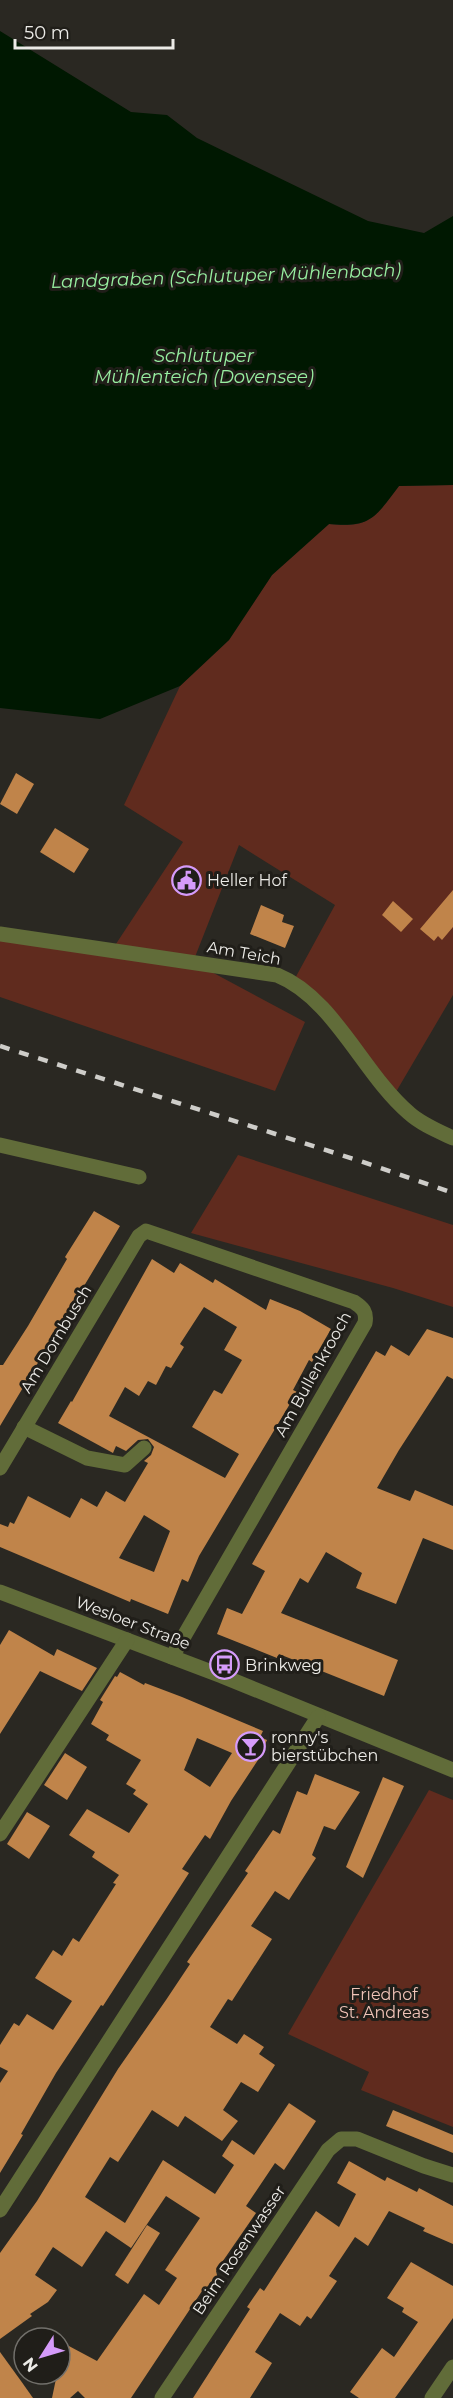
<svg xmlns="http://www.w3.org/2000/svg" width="453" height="2398" viewBox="0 0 453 2398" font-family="Montserrat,sans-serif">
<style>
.green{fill:#602b1e}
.water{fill:#001801}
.building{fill:#c0844a;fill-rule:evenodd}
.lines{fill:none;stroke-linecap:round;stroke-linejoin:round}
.minor{stroke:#616c39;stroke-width:15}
.rail{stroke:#cecdc9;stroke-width:4.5;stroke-dasharray:10 10;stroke-linecap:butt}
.labels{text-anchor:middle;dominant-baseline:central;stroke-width:6;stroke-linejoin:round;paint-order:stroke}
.poi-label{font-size:16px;fill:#ecebe7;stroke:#201e19;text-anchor:start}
.street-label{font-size:16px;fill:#ecebe7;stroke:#201e19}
.park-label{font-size:16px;fill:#f1c4b8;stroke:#201e19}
.water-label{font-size:18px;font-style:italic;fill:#98efa1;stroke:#201e19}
</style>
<rect width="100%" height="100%" fill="#2a2822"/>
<!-- green -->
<g class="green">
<path d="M453 485V995L393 1097 293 982 335 905 239 845 193 962 305 1022 275 1091 0 997V934L112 950 183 842 124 805 180 686 229 640 272 575 329 524C371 529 376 516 399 486Z"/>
<polygon points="238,1155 453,1225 453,1307 393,1288 191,1233"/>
<polygon points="429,1790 453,1800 453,2127 361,2090 369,2072 288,2034"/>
</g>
<!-- water -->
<path class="water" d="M0 31 131 112 167 115 197 138 368 221 424 233 453 216V485L399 486C375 517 372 528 329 524L272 575 229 640 180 686 100 719 0 708Z"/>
<!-- building -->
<g class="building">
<polygon points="16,773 34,784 17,814 0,804"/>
<polygon points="55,828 89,849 74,873 40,852"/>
<polygon points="453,890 453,927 442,940 438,936 434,941 420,929"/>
<polygon points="393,901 413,919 401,932 382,915"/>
<polygon points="261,905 284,915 282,922 294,926 285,948 250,934"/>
<polygon points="94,1211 120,1226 0,1426 0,1365 3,1365 28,1326 67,1259 65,1257"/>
<path d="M152 1259 174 1273 180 1263 213 1283 215 1279 266 1310 270 1299 300 1311 331 1329 312 1362 309 1360 293 1390 297 1392 199 1556 188 1582 182 1579 168 1614 131 1599 130 1602 0 1547V1524L8 1527 10 1522 14 1524 28 1496 70 1518 81 1498 97 1507 106 1491 125 1502 148 1463 144 1461 151 1455 154 1447 148 1439 138 1440 126 1451 116 1446 113 1453 58 1423 71 1401 72 1402ZM204 1307 237 1327 224 1350 242 1360 222 1394 214 1390 192 1427 239 1454 225 1478 109 1416 125 1387 139 1396 148 1381 156 1385 166 1366 171 1368 184 1347 180 1344ZM144 1515 170 1531 154 1572 119 1558Z"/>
<polygon points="427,1329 453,1338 453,1379 447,1376 399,1450 377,1488 410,1501 415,1490 453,1506 453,1550 423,1538 396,1604 356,1588 362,1573 326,1552 308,1583 300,1578 281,1613 398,1660 384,1696 279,1654 277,1658 217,1634 227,1608 242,1614 265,1571 252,1564 376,1351 385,1356 391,1345 409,1356"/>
<polygon points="9,1630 54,1656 57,1649 97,1668 82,1691 40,1671 0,1734 0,1645"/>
<path d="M120 1672 144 1685 145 1683 182 1697 263 1731 260 1737 267 1740 258 1760 231 1801 210 1839 205 1835 182 1869 189 1873 103 2006 101 2005 56 2073 21 2134 23 2135 0 2173V2083L8 2071 0 2067V2045L14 2023 19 2026 27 2014 53 2030 72 2001 35 1978 53 1950 62 1956 73 1938 79 1942 116 1884 113 1883 119 1875 92 1857 95 1852 69 1835 87 1809 129 1833 148 1804 133 1794 136 1790 126 1784 141 1760 106 1740 109 1735 91 1724 103 1702 100 1700 115 1676 117 1677ZM197 1738 232 1753 210 1787 184 1770Z"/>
<polygon points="65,1753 87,1767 67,1800 44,1785"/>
<polygon points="315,1774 360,1792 335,1830 324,1826 312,1855 316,1858 289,1900 275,1891 251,1926 272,1939 232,2001 228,1999 210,2027 237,2044 244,2034 264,2047 259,2054 275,2065 258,2092 241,2082 223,2110 238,2121 222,2141 185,2116 178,2127 152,2110 118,2162 110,2157 85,2197 125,2223 163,2160 215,2194 234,2165 222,2156 232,2140 254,2155 289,2103 316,2121 284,2170 275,2163 246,2206 256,2213 216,2271 218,2279 213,2286 204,2288 131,2398 85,2398 78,2391 70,2398 52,2398 57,2374 60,2374 61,2353 67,2345 97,2361 144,2294 159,2305 177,2278 165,2270 200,2218 166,2196 131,2248 106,2231 82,2267 53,2247 35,2275 57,2290 48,2302 30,2314 32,2316 0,2339 0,2253 37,2201 118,2069 166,2000 190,1964 187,1962 248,1873 245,1871 273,1830 280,1834 297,1791 307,1795"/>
<polygon points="383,1777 404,1786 363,1878 346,1867"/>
<polygon points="27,1812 50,1826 29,1859 7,1844"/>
<polygon points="393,2110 453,2135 453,2153 386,2126"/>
<polygon points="349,2161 385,2181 387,2177 417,2192 419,2188 453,2206 453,2244 423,2231 425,2228 389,2211 368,2246 355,2237 329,2276 337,2281 311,2319 307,2316 300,2326 280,2313 255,2352 272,2363 250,2398 193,2398 250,2309 247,2307 260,2288 264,2291 316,2211 339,2227 356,2194 337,2183"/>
<polygon points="147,2225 160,2233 128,2284 115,2275"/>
<polygon points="411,2262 453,2286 453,2318 395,2398 359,2398 350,2392 382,2348 394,2357 418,2322 402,2312 404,2308 387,2298"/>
<polygon points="0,2352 21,2381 33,2398 0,2398"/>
</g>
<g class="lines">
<!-- minor -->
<g class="minor">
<path d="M0 934 277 975C334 998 363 1074 409 1113 421 1124 438 1131 453 1138"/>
<polyline points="0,1145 139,1177"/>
<polyline points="24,1427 87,1458 125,1465 144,1448"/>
<path d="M0 1468 139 1236 146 1231 354 1302C363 1308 367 1312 365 1323L172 1657"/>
<polyline points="0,1592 222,1676 453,1770"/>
<polyline points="0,1834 127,1640"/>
<polyline points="0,2210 318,1717"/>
<polyline points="162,2398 328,2150 341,2139 357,2139 424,2166 453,2175"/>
<polyline points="432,2398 453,2367"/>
</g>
<!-- rail -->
<polyline class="rail" points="0,1046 360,1161 453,1193"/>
</g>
<!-- icons -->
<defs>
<symbol id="civic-ring" viewBox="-11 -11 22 22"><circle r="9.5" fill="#201e19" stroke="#d59bfa" stroke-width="1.5"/><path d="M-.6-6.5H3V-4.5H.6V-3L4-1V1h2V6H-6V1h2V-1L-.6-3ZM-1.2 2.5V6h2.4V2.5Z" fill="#d59bfa"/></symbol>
<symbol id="bus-ring" viewBox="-11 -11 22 22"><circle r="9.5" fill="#201e19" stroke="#d59bfa" stroke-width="1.5"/><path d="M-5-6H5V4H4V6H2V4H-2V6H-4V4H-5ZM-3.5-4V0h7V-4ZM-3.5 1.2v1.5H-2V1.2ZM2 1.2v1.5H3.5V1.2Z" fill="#d59bfa"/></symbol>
<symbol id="bar-ring" viewBox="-11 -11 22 22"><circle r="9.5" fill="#201e19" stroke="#d59bfa" stroke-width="1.5"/><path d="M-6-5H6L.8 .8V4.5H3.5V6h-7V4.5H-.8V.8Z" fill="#d59bfa"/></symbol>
</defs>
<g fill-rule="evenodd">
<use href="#civic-ring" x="170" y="864" width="33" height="33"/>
<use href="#bus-ring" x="208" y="1648" width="33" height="33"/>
<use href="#bar-ring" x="234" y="1730" width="33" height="33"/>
</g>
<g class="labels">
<!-- poi labels -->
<g class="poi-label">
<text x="207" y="880">Heller Hof</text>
<text x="245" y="1665">Brinkweg</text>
<text x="271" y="1737">ronny's<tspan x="271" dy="18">bierstübchen</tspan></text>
</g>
<!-- street labels -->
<g class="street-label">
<text transform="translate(244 953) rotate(10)">Am Teich</text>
<text transform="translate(56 1339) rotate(-59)">Am Dornbusch</text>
<text transform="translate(313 1374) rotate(-61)">Am Bullenkrooch</text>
<text transform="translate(133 1623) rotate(21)">Wesloer Straße</text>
<text transform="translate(239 2250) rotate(-56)">Beim Rosenwasser</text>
</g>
<!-- park labels -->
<g class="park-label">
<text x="384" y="1994">Friedhof<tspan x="384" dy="18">St. Andreas</tspan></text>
</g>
<!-- water labels -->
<g class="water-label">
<text transform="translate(226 276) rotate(-2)">Landgraben (Schlutuper Mühlenbach)</text>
<text x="204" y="356">Schlutuper<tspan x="204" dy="21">Mühlenteich (Dovensee)</tspan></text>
</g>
</g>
<!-- north arrow -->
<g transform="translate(42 2356) rotate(233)"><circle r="28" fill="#201e19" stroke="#72706b" stroke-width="1.5"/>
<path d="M0-4.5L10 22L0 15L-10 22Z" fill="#d59bfa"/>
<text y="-9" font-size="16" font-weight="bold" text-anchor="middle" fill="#ecebe7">N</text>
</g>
<!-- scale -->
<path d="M15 39v9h158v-9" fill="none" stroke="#ecebe7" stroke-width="3"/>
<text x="24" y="39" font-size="18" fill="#ecebe7" stroke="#201e19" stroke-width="4.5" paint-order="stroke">50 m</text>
</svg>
